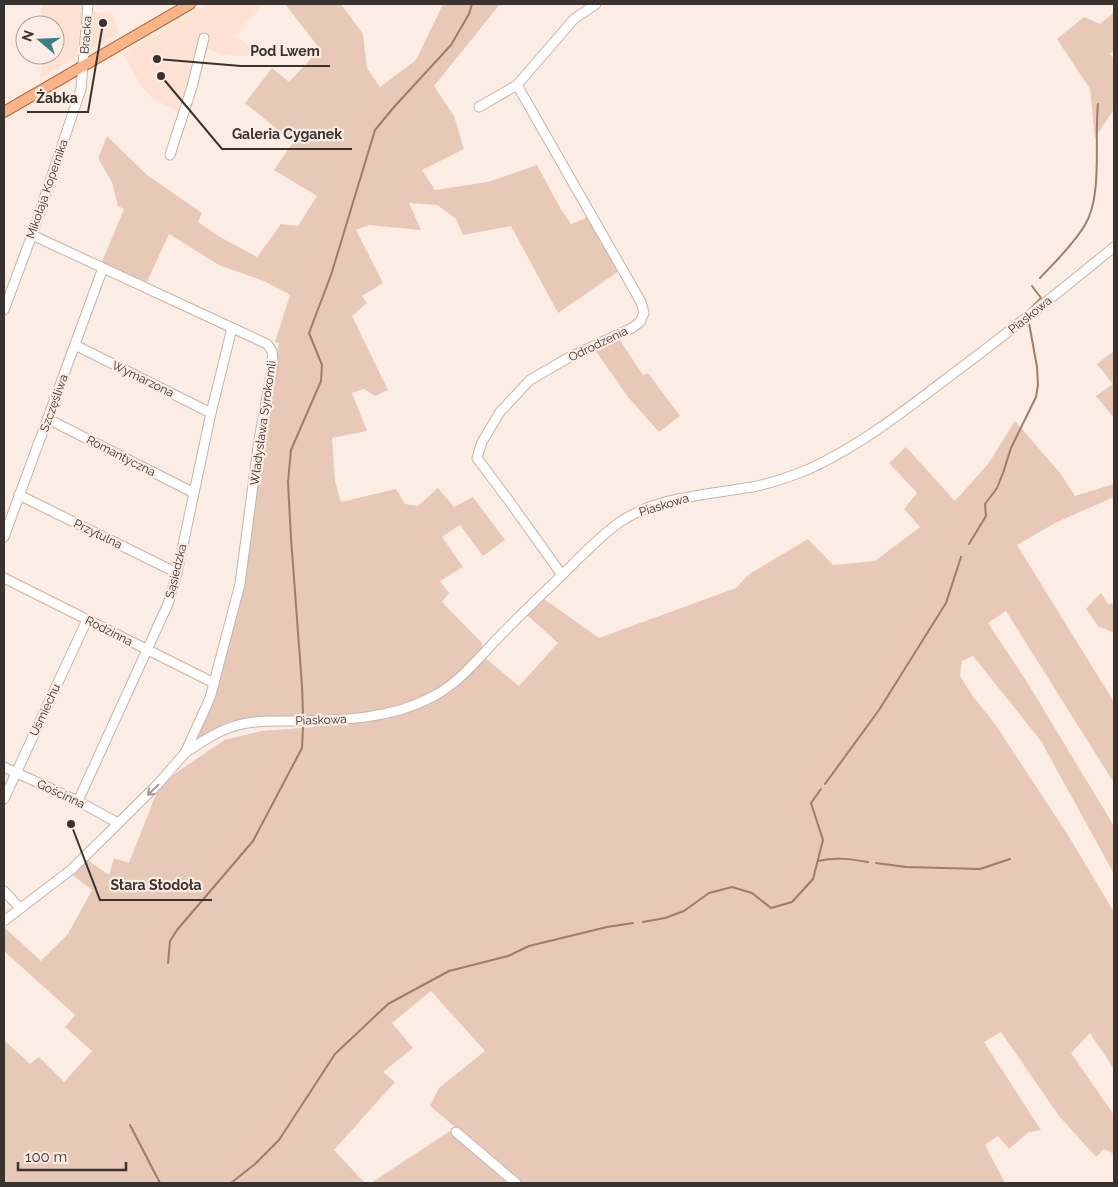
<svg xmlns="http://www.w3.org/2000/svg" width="1118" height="1187" viewBox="0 0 1118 1187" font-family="Raleway,sans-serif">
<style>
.built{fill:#fde2d3}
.green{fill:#e8c8b6}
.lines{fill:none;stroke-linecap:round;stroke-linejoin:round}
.stream{stroke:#9e7d6a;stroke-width:2}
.minor-casing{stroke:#c6b3a9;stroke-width:11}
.major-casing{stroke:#b36734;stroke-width:12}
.minor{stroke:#fff;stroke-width:9}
.major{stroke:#f9b587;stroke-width:10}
.oneway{stroke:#9c9896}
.labels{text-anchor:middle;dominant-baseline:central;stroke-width:4.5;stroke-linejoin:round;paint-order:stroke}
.street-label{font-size:12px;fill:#39322e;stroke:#fcede4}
.leader{fill:none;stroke:#39322e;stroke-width:2}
.callout-dot{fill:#39322e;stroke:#fcede4;stroke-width:2}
.callout-label{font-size:14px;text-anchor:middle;font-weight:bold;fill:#39322e;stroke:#fcede4;stroke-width:4.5;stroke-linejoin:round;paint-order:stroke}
</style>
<rect width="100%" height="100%" fill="#fcede4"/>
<!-- built -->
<g class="built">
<polygon points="42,4 84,4 84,11 113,14 119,34 90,49 41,78 41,55 55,55 55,25 41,25"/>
<polygon points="207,4 263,4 236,35 251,49 247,56 222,55 208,49 188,117 152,98 140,84 123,54"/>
</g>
<!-- green -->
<g class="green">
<polygon points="285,4 341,4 363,34 367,68 380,87 416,60 443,4 500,4 434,86 454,116 464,149 422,170 435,190 488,182 537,165 560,208 571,224 588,217 619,271 558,313 511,226 463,235 456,219 437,205 409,203 421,230 369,225 356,230 383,283 362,296 367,303 352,316 388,390 375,396 364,389 352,393 367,431 332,438 335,481 341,502 396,489 405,504 418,506 438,488 454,507 473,497 505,540 483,556 460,525 442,537 463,567 440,581 449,593 442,602 482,643 484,657 519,686 558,643 527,615 544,599 599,638 736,588 748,575 808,539 833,565 875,561 920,527 904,509 917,493 889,463 906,447 955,501 988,464 1015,421 1061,474 1075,496 1114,484 1114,497 1055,523 1017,545 1114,702 1114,783 1006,611 988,623 1027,682 1114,826 1114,874 1041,741 973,656 962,661 960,676 972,695 995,724 1068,835 1114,912 1114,1069 1090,1033 1071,1053 1114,1115 1114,1154 1104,1149 1096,1157 1059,1116 1001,1032 984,1042 1041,1130 1029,1132 1009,1149 998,1136 985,1145 1005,1183 522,1183 430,1106 439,1088 485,1051 431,991 392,1023 413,1048 383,1072 395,1082 334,1150 365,1183 4,1183 4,1040 30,1064 39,1057 64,1082 92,1051 65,1027 75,1015 4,951 4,927 41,961 68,934 92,890 70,873 86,859 109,875 114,858 129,863 158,789 176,773 224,740 261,731 315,727 313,718 251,717 225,723 194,742 193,740 210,712 244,579 263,426 279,343 275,342 290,295 264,281 219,265 169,234 147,282 102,262 124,209 118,206 112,182 99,160 99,156 107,136 147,175 202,213 198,222 220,237 257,257 281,224 298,226 317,196 274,170 293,142 245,103 272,68 289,82 320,49"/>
<polygon points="1114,12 1114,50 1110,54 1114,59 1114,109 1095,138 1090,89 1057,39 1084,17 1100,24"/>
<polygon points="619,339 643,375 648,373 680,416 659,432 628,397 595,350"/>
<polygon points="1114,351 1114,418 1096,396 1113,384 1097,364"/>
<polygon points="1101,593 1108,604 1114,603 1114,633 1098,626 1086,609"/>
<polygon points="450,1131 507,1183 371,1183"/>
</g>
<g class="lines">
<!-- stream -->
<g class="stream">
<path d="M1040 278C1055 262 1073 245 1085 225 1103 195 1094 140 1098 104"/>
<polyline points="1032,307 1041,298 1032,286"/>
<polyline points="969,544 986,516 985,504 997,488 1003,473 1011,448 1036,397 1038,385 1037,367 1029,323"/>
<polyline points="303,714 302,686 291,538 288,482 291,450 321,381 322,365 309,333 331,275 375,130 394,107 451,45 469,14 472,4"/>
<polyline points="825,784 879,710 946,603 961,557"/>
<path d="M818 861C835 857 851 859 868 862"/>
<polyline points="876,863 906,867 980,869 1010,859"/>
<polyline points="643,922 665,918 684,911 709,893 732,887 752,893 771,908 792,902 813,879 823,840 811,803 821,789"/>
<polyline points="168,963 170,941 177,930 253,841 302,748 303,727"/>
<polyline points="130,1125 160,1183"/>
<polyline points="231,1183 255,1164 279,1140 335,1054 388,1004 449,971 508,956 529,946 607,927 633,923"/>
</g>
<defs>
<g id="minor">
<polyline points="517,85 641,302 644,313 640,322 632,328 568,358 530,380 500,412 482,442 477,458 512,505 562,575"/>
<polyline points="479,107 517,85 574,19 596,4"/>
<polyline points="170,155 192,87 204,38"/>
<polyline points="4,310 32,235 81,89 88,4"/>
<polyline points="75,345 211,413"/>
<polyline points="48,419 194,493"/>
<polyline points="19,495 177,573"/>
<polyline points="4,537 103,268"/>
<polyline points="4,578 214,683"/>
<path d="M185 753C201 742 219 730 238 725 255 720 275 721 292 721 339 720 389 720 432 697 459 683 476 661 497 639 517 618 538 598 559 578 579 559 597 538 620 522 660 495 711 495 757 486 775 482 792 476 809 469 859 446 903 412 946 379 1003 337 1059 292 1114 247"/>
<polyline points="4,767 78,801 118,823"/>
<polyline points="4,799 87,620"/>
<polyline points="78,801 168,604 177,573 211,413 232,328"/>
<polyline points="4,891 20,908"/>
<polyline points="4,921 72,869 157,785 185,753 210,698 240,584 259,439 273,364 272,351 267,344 32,235"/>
<polyline points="456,1132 516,1183"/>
</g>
<polyline id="major" points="4,112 190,4"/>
</defs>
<!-- minor casing -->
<use href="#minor" class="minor-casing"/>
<!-- major casing -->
<use href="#major" class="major-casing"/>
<!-- minor -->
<use href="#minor" class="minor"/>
<!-- major -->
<use href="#major" class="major"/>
</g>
<!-- one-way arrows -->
<defs><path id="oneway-shaft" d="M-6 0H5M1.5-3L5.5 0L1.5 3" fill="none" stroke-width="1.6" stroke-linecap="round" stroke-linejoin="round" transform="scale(1.25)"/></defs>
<use class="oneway" href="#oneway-shaft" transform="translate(153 790) rotate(136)"/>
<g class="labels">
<!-- street labels -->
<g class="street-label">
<text transform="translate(86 35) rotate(-85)">Bracka</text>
<text transform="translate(47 189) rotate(-71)">Mikołaja Kopernika</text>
<text transform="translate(1030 315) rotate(-39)">Piaskowa</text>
<text transform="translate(598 344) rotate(-26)">Odrodzenia</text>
<text transform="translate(143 379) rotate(26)">Wymarzona</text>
<text transform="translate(54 403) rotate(-70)">Szczęśliwa</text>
<text transform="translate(263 423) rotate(-82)">Władysława Syrokomli</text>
<text transform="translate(121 456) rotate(27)">Romantyczna</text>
<text transform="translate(664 505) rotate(-17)">Piaskowa</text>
<text transform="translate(98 534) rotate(26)">Przytulna</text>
<text transform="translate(176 571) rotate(-76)">Sąsiedzka</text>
<text transform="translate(109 631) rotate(27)">Rodzinna</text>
<text transform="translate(45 710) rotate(-65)">Uśmiechu</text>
<text transform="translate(321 720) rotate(-2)">Piaskowa</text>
<text transform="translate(61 794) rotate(25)">Gościnna</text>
</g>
</g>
<!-- callouts -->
<path class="leader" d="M157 59L241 66H330M103 23L88 112H27M161 76L222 149H352M71 824L100 900H212"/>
<g class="callout-dot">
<circle cx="157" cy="59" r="5"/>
<circle cx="103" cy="23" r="5"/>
<circle cx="161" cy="76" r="5"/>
<circle cx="71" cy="824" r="5"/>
</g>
<g class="callout-label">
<text x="285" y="56">Pod Lwem</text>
<text x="57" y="103">Żabka</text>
<text x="287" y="139">Galeria Cyganek</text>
<text x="156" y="890">Stara Stodoła</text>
</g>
<!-- border -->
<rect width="1118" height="1187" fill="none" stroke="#39322e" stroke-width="10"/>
<!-- north arrow -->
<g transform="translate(40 40) rotate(289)"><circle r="24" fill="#fcede4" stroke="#aea29b"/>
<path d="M0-4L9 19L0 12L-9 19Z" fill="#398186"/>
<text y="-8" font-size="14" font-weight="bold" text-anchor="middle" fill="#39322e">N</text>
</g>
<!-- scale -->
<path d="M18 1162v8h108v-8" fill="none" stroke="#39322e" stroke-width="2.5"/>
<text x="25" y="1162" font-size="15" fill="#39322e" stroke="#fcede4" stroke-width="4" paint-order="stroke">100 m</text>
</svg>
